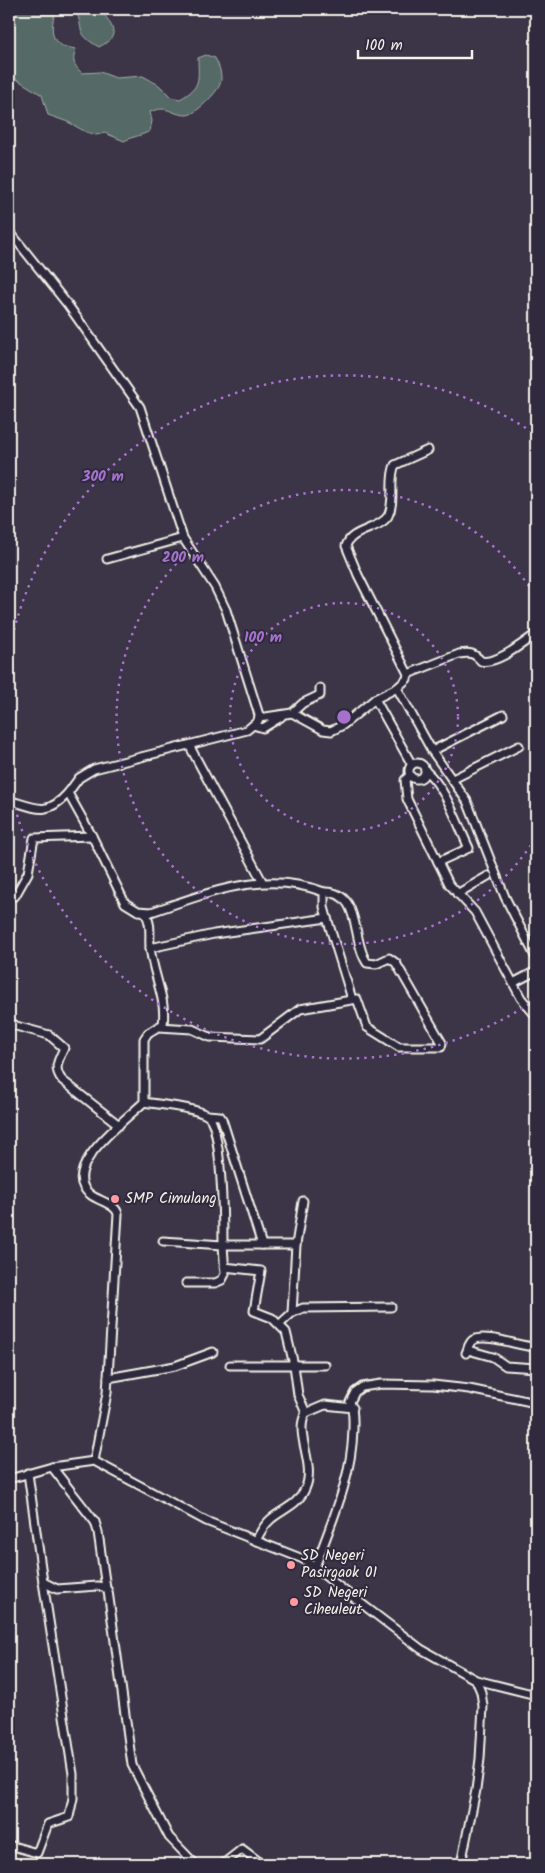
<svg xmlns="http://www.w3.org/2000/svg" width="545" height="1873" viewBox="0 0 545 1873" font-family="Kalam,sans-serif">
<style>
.green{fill:#556b66;stroke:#a4aea7}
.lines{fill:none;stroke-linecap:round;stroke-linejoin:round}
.minor-casing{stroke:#f4f1e8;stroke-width:11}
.minor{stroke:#2f2a3d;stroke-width:7}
.ring{fill:none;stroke:#a571cd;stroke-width:2.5;stroke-dasharray:2.5 5}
.poi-dot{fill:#ff9aa2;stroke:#2f2a3d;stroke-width:2}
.labels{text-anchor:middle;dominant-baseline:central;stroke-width:4;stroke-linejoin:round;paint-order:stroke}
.poi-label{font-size:15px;fill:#f4f1e8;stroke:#2f2a3d;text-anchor:start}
.centre{fill:#a571cd;stroke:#2f2a3d;stroke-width:2.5}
.ring-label{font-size:15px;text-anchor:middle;font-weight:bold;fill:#a571cd;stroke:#2f2a3d;stroke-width:4;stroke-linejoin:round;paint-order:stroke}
</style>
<rect width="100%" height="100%" fill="#3c3447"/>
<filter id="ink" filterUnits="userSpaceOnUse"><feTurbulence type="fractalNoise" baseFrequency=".02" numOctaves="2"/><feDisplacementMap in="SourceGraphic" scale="10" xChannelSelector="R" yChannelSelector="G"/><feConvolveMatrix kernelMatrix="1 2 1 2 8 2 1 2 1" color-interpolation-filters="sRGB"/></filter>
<g filter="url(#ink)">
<!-- green -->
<g class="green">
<path d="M9 9H57C52 18 49 37 59 44 63 47 71 48 76 49 72 60 73 65 82 73L100 72 116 78 143 76 159 85 171 97 180 99C202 87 198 79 198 58L206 55 215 58C219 65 223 76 220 84 218 92 195 115 187 115 171 115 168 104 150 112L152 121 150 131C142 136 133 136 124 141L105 133 96 135 86 132 68 122 48 115 42 95 13 77 9 70Z"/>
<path d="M74 9H101C110 25 124 35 99 47 72 32 86 26 74 9Z"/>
</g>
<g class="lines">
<defs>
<g id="minor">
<path d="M9 231 68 305 140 407 183 538 215 587 226 610 259 715 258 721 247 730 94 769 79 778 68 793 92 836 125 903 138 911 151 912 146 915C152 924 149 936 150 946 152 973 167 998 163 1024L148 1033 144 1039V1102C127 1119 56 1170 91 1195 99 1201 116 1204 118 1214L107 1393 94 1461"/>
<polyline points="107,559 183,538"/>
<path d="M408 674 459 654C470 652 474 653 481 661 496 665 523 643 536 634"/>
<path d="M397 688 407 679 408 674 358 575 346 546C351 529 379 530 388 516 396 501 388 480 395 465L428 450"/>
<polyline points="375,699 412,765"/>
<polyline points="292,713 303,703 320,695 320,688"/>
<polyline points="259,718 292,713 323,730 331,731 343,725 375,699 397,688 432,751 467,801 505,897 536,958"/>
<polyline points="253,725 263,728 281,717"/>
<polyline points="189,745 262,881"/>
<polyline points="432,751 503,715"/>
<circle cx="417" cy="771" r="8"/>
<path d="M426 771C447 790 457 823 469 848L438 862"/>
<polyline points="410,775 405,780 407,799 449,884 475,912 521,998 536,1016"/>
<polyline points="453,779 519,746"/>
<path d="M15 802C40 810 49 814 68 793"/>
<polyline points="9,892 15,896 28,873 34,838 92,836"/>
<polyline points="457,894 488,876"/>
<polyline points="327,918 352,999"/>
<path d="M150 948 214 934 327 918 324 907V892C264 869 209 893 151 912"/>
<polyline points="513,983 536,971"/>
<path d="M9 1021 16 1026 49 1035 64 1048C58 1061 53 1068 62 1080L119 1125"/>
<path d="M159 1027 192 1029 210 1037 260 1039 300 1009 357 999 367 1027 399 1047H441L442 1043 396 963 389 958 376 964 367 963C351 940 362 891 324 892"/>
<path d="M144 1102C160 1105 195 1107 208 1116 222 1126 223 1224 223 1245L163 1241"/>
<polyline points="207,1115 220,1116 222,1119 262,1245"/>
<polyline points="224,1267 261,1271 254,1311 272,1318 286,1332 294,1365 230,1365"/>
<polyline points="186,1283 215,1283 222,1280 225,1274 223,1245 296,1245"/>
<polyline points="292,1313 296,1245 303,1201"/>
<polyline points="280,1324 292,1313 303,1308 391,1307"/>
<polyline points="468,1350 493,1357 506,1366 536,1368"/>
<path d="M466 1353C468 1349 469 1342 473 1340 487 1333 521 1347 536 1347"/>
<polyline points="108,1378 175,1366 213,1352"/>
<polyline points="306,1413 298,1395 294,1365 325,1365"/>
<polyline points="52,1467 95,1522 98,1532 106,1588"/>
<polyline points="28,1473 43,1582 57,1589 97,1586 104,1587 108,1591 132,1765 169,1837 195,1864"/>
<polyline points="9,1479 52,1467 94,1461 206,1521 303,1559 421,1649 476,1680 481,1692 483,1706 480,1759 476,1790 461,1864"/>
<path d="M256 1541C260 1532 264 1525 271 1519 283 1509 298 1505 305 1489 317 1464 293 1434 306 1413L325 1405 353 1408"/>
<path d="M315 1567C332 1521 352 1478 353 1429 353 1419 354 1411 350 1402L355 1392 362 1387 381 1384 433 1385 469 1389 536 1403"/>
<polyline points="476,1680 536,1695"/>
<polyline points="9,1845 37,1853 48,1824 69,1817 73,1798 73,1774 43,1582"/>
<polyline points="223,1864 242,1849 262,1864"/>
</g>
</defs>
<!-- minor casing -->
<use href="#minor" class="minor-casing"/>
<!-- minor -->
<use href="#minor" class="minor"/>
</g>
</g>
<!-- distance rings -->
<g class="ring">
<circle cx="344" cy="717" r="114"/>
<path d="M535 839A227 227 0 1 1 535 595"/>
<path d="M535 1000A341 341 0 0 1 9 782M9 652A341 341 0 0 1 535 434"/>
</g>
<!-- markers -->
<g class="poi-dot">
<circle cx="115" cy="1199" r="5"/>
<circle cx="291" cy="1565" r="5"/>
<circle cx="294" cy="1602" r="5"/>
</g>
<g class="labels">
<!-- poi labels -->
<g class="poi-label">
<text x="125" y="1199">SMP Cimulang</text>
<text x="301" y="1556">SD Negeri<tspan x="301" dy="17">Pasirgaok 01</tspan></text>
<text x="304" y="1593">SD Negeri<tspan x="304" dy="17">Ciheuleut</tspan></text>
</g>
</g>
<circle cx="344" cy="717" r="8" class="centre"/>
<g class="ring-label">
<text x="103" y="481">300 m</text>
<text x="183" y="562">200 m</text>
<text x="263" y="642">100 m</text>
</g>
<!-- margin -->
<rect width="545" height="1873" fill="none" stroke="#2f2a3d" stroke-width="30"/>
<rect x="15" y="15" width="515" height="1843" fill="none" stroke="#f4f1e8" stroke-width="2" filter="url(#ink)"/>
<!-- scale -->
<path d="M358 50v8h114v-8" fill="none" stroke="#f4f1e8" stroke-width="2.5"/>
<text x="365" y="50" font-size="15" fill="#f4f1e8" stroke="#2f2a3d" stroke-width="4" paint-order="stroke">100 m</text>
</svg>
